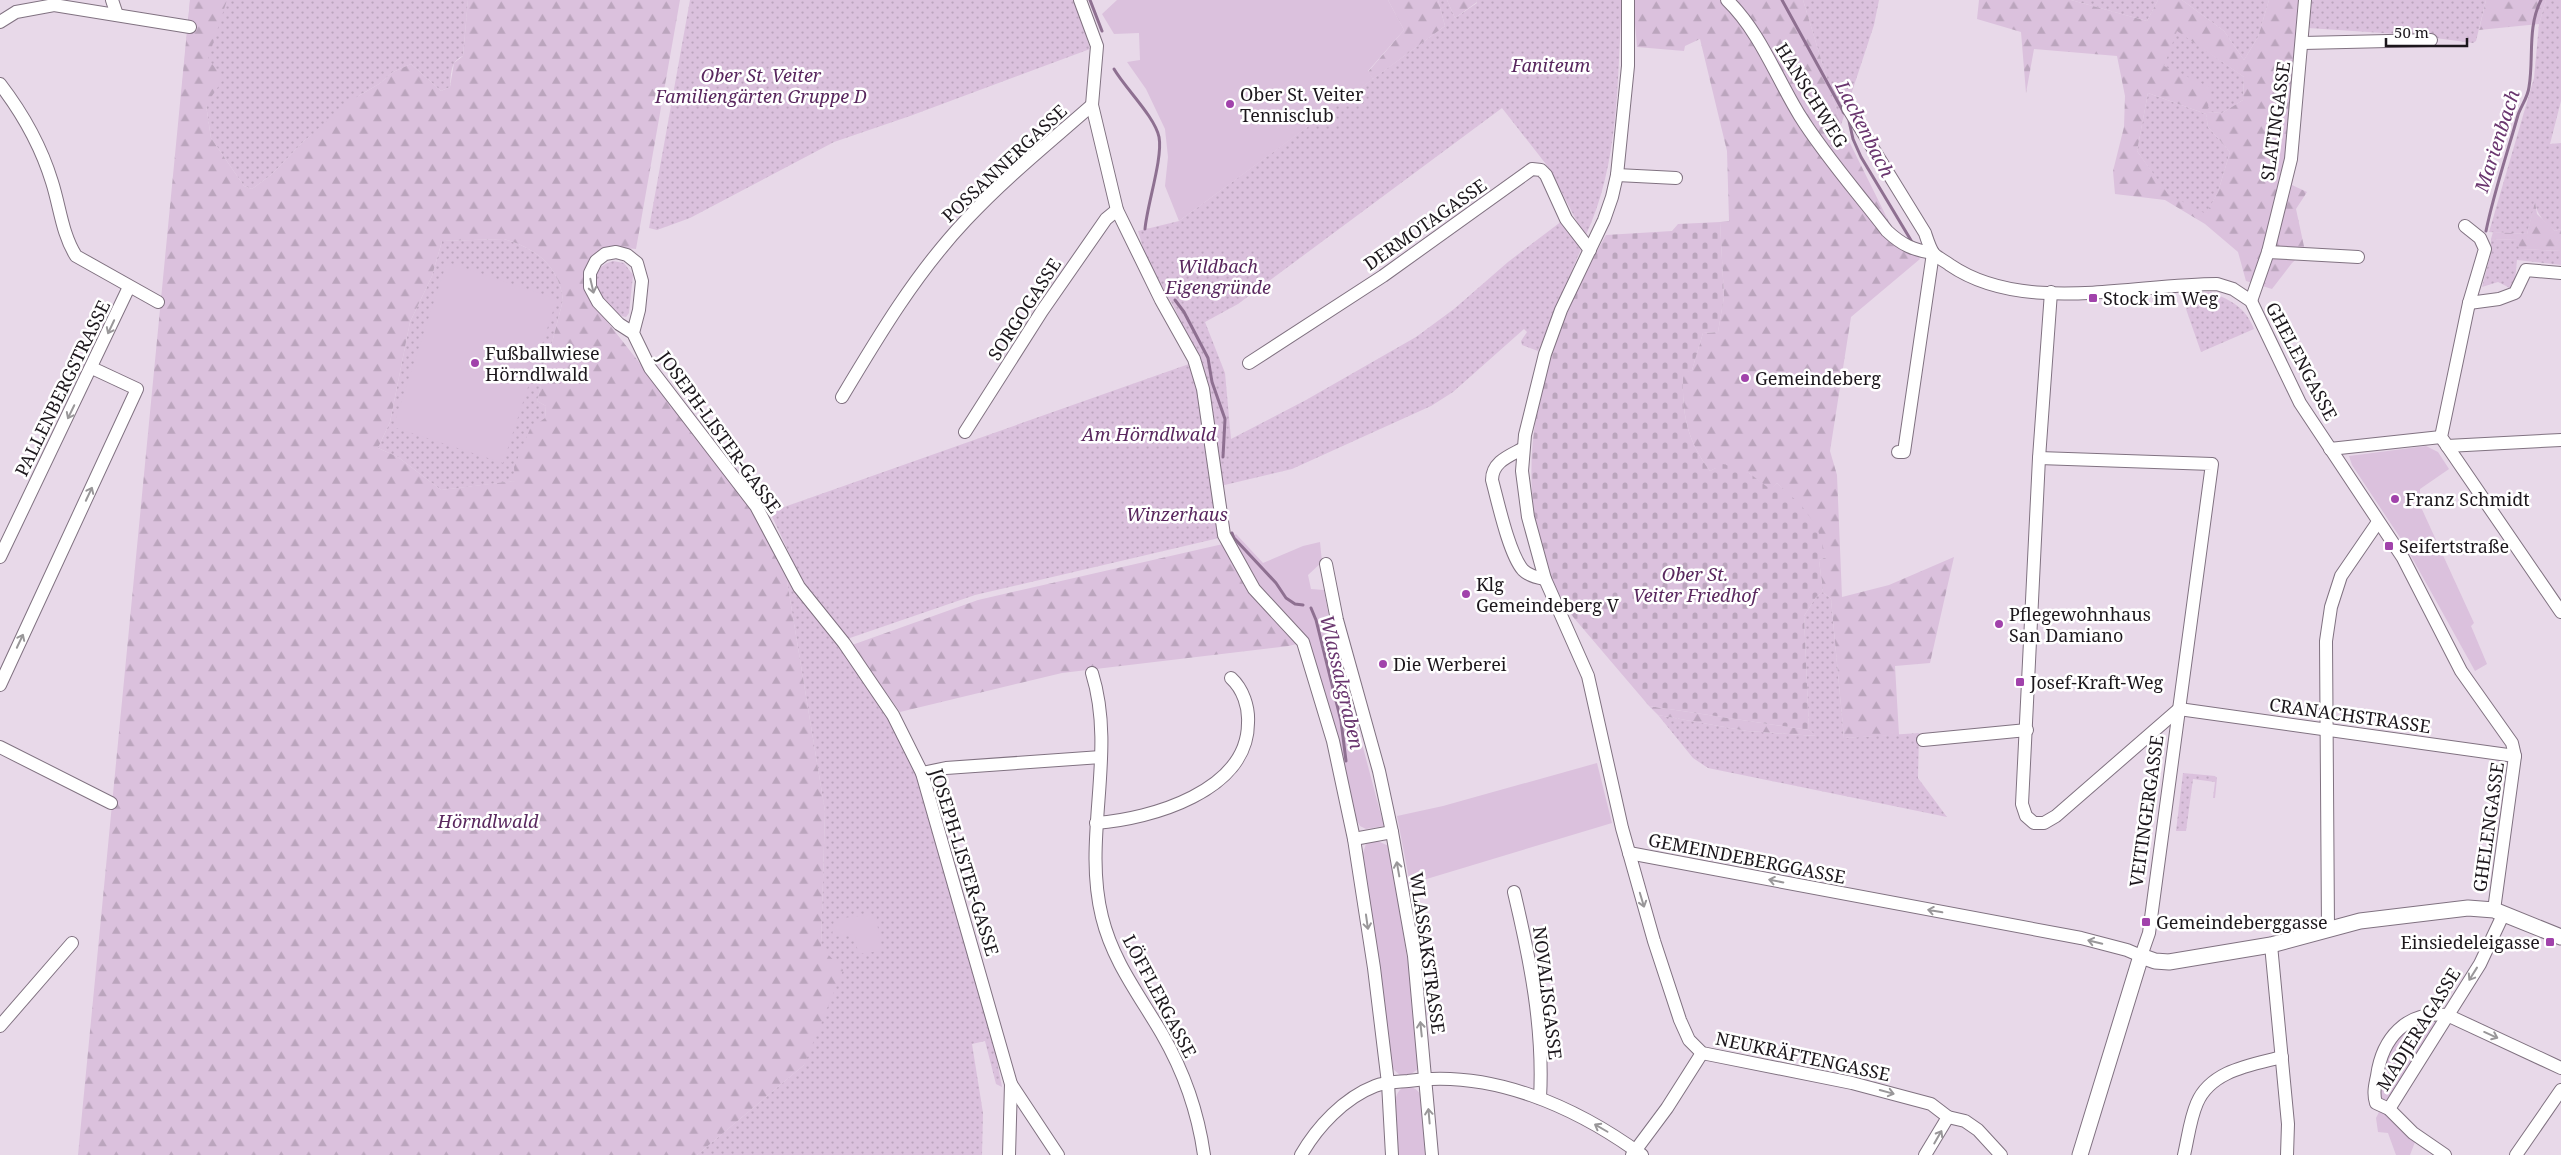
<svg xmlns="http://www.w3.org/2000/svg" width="2561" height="1155" viewBox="0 0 2561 1155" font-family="'Noto Serif',serif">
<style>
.grass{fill:url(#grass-dots)}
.forest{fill:url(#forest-firs);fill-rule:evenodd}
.cemetery{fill:url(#cemetery-stones)}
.park{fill:#dbc1dd}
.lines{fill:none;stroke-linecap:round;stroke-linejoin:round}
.stream{stroke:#8e7091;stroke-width:3}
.minor-casing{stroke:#807281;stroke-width:14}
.tertiary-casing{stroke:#807281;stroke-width:17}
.minor{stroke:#fff;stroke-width:12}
.tertiary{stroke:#fff;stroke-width:15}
.oneway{stroke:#999799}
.poi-dot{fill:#a142ab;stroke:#fff;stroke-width:2}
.labels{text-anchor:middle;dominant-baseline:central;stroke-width:5;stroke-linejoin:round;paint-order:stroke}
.park-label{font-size:18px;font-style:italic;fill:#59275e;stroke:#fff}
.poi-label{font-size:18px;fill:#1c171c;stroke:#fff;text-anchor:start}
.street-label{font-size:18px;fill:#1c171c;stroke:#fff}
.water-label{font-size:19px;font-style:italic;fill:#6a366f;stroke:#fff}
</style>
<defs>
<pattern id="grass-dots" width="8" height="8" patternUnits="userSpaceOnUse" patternTransform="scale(1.25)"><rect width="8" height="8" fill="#dbc1dd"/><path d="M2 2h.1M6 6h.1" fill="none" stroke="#bba5bd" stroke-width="1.8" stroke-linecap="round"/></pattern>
<pattern id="forest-firs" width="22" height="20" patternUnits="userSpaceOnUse" patternTransform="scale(1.25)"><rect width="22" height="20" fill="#dbc1dd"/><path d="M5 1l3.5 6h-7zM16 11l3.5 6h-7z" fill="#bba5bd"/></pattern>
<pattern id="cemetery-stones" width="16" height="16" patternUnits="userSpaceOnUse" patternTransform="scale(1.25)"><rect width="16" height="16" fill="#dbc1dd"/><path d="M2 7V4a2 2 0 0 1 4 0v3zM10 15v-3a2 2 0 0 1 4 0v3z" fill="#bba5bd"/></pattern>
</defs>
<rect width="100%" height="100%" fill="#e8d9e9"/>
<!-- grass -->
<g class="grass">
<path d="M190 0H468L463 56C450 61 451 75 450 87L441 91 411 64 393 72 379 84 360 95 304 141 271 175 252 189 244 186 211 138 206 105 181 100Z"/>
<polygon points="690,0 1075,0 1090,49 910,116 834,142 690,218 657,230 649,228"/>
<path d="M1438 0H1447L1455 18 1477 3 1476 0H1622C1617 79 1620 164 1585 237L1549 168 1502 108 1238 304 1205 322 1225 373 1231 439 1306 400 1416 337 1454 309 1508 262 1562 221 1581 249 1538 351 1522 345 1521 341 1527 332 1524 329 1453 392 1431 406 1292 469 1212 488 1219 538 975 595 847 639 801 579 770 512 1189 364 1198 393 1199 362 1174 307 1147 261 1138 231 1179 221 1445 26Z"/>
<polygon points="1803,0 1879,0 1874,25 1841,125"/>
<polygon points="2071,0 2158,0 2147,21"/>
<polygon points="2182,0 2269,0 2258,37 2244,60 2224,31"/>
<polygon points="2307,0 2486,0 2476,41 2473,43 2413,35 2308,28"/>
<path d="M2546 0H2561V101L2550 144 2561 143V229L2555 231C2545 223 2538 216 2535 204L2527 234 2489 232 2534 78 2539 24Z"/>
<polygon points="2177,30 2244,77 2243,100 2222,113 2207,112 2163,66"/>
<polygon points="2148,93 2206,114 2208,127 2230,152 2218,192 2206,215 2168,195 2137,151"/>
<path d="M504 239C535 248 559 265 563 300L537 401 546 406 545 418 516 481 441 490 398 457 378 448 390 422 410 322 432 276 442 241Z"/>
<polygon points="2491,239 2519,240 2519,249 2561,251 2561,265 2517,260 2514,290 2498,282 2482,287 2491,253"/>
<path d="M613 261 624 263 633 275 629 313 626 317C614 317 572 273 613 261Z"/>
<path d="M2210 292C2231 300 2245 307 2254 329L2201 352 2186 309 2183 293Z"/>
<polygon points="786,575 797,594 842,651 891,720 914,769 995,1050 1002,1087 996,1084 985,1041 972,1044 983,1113 982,1155 697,1155 804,1065 821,947 825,811"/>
<polygon points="1823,592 1831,599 1844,738 1919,733 1918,778 1947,817 1708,768 1693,758 1658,715 1747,731 1816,736 1809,730 1804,616 1816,597"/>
<polygon points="2183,773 2215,776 2217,778 2215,798 2213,798 2215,782 2193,779 2186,831 2176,831"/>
</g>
<!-- forest -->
<g class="forest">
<path d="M190 0H227L208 59 224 78 206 105 211 138 244 186 252 189 271 175 304 141 350 101 379 84 393 72 411 64 441 91 450 87 454 63 463 56 468 0H680L636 249 612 247C589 263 579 265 587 296L741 492 756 514 786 575 825 811 821 947 843 970 804 1065 697 1155H78ZM504 239C535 248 559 265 563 300L537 401 546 406 545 418 530 429 514 467 515 481 441 490 398 457 378 448 390 422 410 322 432 276 442 241Z"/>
<polygon points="1388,0 1438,0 1445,26 1373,79 1368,72 1404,30"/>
<polygon points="1447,0 1476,0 1477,2 1455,18"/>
<path d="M1633 0H1803L1841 125 1890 224 1920 259 1851 317 1830 451 1837 475 1842 597 1889 585 1954 557 1930 663 1895 666 1899 735 1844 738 1831 599 1823 592 1819 560 1826 557 1787 493 1777 483 1770 490 1749 473 1716 468 1710 471C1686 439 1682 413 1683 373L1692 370 1703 333 1718 332 1724 297 1720 222 1729 221 1727 151 1700 39 1685 46 1684 51 1637 47Z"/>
<path d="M1979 0H2071L2147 21 2158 0H2182L2224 31 2244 60 2258 37 2269 0H2307L2292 185 2307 192 2296 209 2305 251 2292 263 2272 289 2246 281 2238 252 2205 224 2165 200 2115 194 2113 171 2124 127 2125 96 2117 56 2034 49 2026 93 2021 32 1977 19ZM2177 31 2244 77 2243 100 2222 113 2207 112 2212 88 2164 66ZM2148 93 2206 114 2208 127 2230 152 2218 192 2206 214 2168 194 2137 151Z"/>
<polygon points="2486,0 2546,0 2539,24 2479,30"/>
<polygon points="2535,202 2537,214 2555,231 2561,229 2561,251 2519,249 2518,240 2491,239 2493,232 2527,234"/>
<polygon points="1223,544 1300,643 1289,646 1062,673 900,712 852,645 978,600"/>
<polygon points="1649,706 1809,730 1817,736 1747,731 1658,715"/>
</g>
<!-- cemetery -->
<path class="cemetery" d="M1720 222 1724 297 1718 332 1703 333 1692 370 1683 374C1682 413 1686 439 1710 471L1723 464 1749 473 1770 489 1777 483 1801 505 1817 527 1826 557 1819 560 1823 592 1816 597 1804 616 1809 730 1649 706 1568 611 1569 609C1554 590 1547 569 1541 547 1512 439 1553 328 1606 235L1672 231 1678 224Z"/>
<!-- park -->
<g class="park">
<polygon points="1117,0 1388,0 1404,30 1368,71 1373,79 1179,221 1165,186 1168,157 1165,129 1146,89 1127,62 1140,60 1139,33 1114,34 1102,14"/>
<polygon points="447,262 557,299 503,463 393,427"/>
<polygon points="2426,446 2438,452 2449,469 2420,489 2420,505 2474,623 2471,626 2487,664 2475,671 2405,545 2352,465 2349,456"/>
<polygon points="1236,534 1263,563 1303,546 1320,542 1322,562 1308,575 1311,589 1324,590 1332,633 1335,632 1341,652 1338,653 1382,819 1385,819 1384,826 1366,829 1360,826 1353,813 1305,637 1296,625 1253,581 1230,540"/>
<polygon points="1597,763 1612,823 1410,884 1397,816 1443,806"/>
<polygon points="1375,840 1389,846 1410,976 1418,1069 1407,1077 1400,1075 1393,1069 1362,856 1366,844"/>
<polygon points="876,914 881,951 858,954 855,934 832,937 834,919"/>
<path d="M2439 1020 2390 1099 2381 1100C2378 1091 2381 1083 2382 1074 2389 1038 2404 1026 2439 1020Z"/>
<path d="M1405 1086C1415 1087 1419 1090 1422 1099L1425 1155H1396C1395 1137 1387 1094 1405 1086Z"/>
<polygon points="2379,1112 2386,1113 2415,1142 2410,1155 2396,1155 2388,1133 2378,1132 2376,1118"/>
</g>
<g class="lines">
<!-- stream -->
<g class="stream">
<polyline points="1090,0 1102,31"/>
<polyline points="1782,0 1844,113"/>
<path d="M1114 69C1125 88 1155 117 1159 137 1163 158 1147 205 1145 229"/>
<polyline points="1849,121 1853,139 1861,157 1912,242"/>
<path d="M2486 231C2494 192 2507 154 2518 115 2521 106 2528 97 2529 87 2534 58 2527 28 2541 0"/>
<polyline points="1175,300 1184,312 1208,358 1212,382 1225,419 1223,457"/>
<polyline points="1232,533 1234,538 1276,583 1286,598 1295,604 1303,605"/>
<polyline points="1311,608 1316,620 1341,721 1346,761"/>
</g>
<defs>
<g id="minor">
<polyline points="112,0 117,15"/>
<polyline points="1080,0 1097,46 1092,105 1117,210 1161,300 1194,359 1203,389 1224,535 1254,589 1303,642 1333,741 1354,839 1374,968 1388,1083 1392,1155"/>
<polyline points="1628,0 1628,66 1617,175 1612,197 1604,220 1561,310 1545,354 1525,435 1522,471 1528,517 1545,579 1588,676 1622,828 1654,941 1680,1020 1689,1040 1702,1053 1852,1083 1931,1104 1948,1117 1965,1121 1978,1130 2001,1155"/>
<path d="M1727 0C1760 32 1776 77 1800 116 1825 156 1858 193 1887 231 1902 245 1913 250 1933 253"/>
<polyline points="0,22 16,12 54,5 190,27"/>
<polyline points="2303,43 2431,40"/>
<path d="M0 84C23 114 41 146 52 182 60 207 62 234 76 256L158 302"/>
<path d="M1848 108 1925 233C1927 239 1930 249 1934 254 1938 258 1945 261 1950 265 2023 315 2133 284 2217 284L2233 289 2251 301 2300 403 2403 558 2461 671 2512 743 2515 756 2494 910"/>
<polyline points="1617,175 1676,178"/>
<polyline points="2465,226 2480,238 2485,249 2469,303 2441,437 2561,612"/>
<polyline points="2268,252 2358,257"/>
<polyline points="2051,292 2039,458 2022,804 2026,816 2034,823 2044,823 2056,816 2179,709"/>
<polyline points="2251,301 2268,252 2291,159 2305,0"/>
<polyline points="2469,303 2499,299 2515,293 2526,270 2561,273"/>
<polyline points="633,333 619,324 598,302 590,287 590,273 596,261 605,254 616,252 627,255 637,263 642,281 639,310 633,333 650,368 756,506 799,587 844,643 893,715 922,773 1011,1084 1009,1155"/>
<polyline points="1249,363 1383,276 1532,169 1541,170 1546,175 1566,219 1590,250"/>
<path d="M842 397C879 335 916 273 966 220 1005 178 1050 142 1092 105"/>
<polyline points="965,432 1042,311 1106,219 1117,210"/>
<polyline points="2447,446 2561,440"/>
<path d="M1522 449C1509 456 1492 462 1492 480 1498 502 1509 554 1523 570 1529 576 1538 578 1545 579"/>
<polyline points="2330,449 2441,437"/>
<polyline points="1898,452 1904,452 1933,253"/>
<polyline points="0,557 129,287"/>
<polyline points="1326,564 1337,620 1379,771 1392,832 1414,956 1432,1155"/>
<path d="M1092 673C1117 753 1082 837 1102 917 1113 962 1140 996 1162 1034 1184 1072 1198 1112 1204 1155"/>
<polyline points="0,685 137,389 92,368"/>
<polyline points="2179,709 2515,756"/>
<polyline points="1923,740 2027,730"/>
<polyline points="0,747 111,803"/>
<polyline points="922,773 946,768 1101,757"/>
<path d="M1096 823C1151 819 1248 791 1248 723 1249 707 1243 689 1231 678"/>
<polyline points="1354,839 1392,832"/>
<polyline points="1629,853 2081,938 2127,950 2141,956 2149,933 2212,464 2039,458"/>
<path d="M1514 892C1530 959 1544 1029 1540 1098"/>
<polyline points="2328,929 2326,641 2331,607 2341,576 2378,522"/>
<polyline points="2271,945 2288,1124 2287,1155"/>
<polyline points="0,1026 72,943"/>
<polyline points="1011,1084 1058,1155"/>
<polyline points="2389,1109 2480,964 2503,915"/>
<path d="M1301 1155C1317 1127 1344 1098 1375 1086 1385 1082 1398 1082 1408 1081 1492 1069 1576 1107 1642 1155"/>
<polyline points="1632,1155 1667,1108 1702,1053"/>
<polyline points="1925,1155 1948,1117"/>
<path d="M2184 1155C2188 1138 2190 1119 2197 1103 2211 1070 2252 1065 2282 1057"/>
<path d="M2445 1155 2413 1133 2389 1109 2376 1103C2373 1094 2375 1085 2377 1076 2382 1039 2406 1010 2447 1015L2561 1068"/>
<polyline points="2516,1155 2561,1090"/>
</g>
<polyline id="tertiary" points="2080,1155 2141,956 2155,961 2169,962 2271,945 2360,921 2468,908 2494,910 2561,937"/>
</defs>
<!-- minor casing -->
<use href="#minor" class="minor-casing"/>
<!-- tertiary casing -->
<use href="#tertiary" class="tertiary-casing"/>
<!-- minor -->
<use href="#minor" class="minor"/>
<!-- tertiary -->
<use href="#tertiary" class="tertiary"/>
</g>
<!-- one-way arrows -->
<defs><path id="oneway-shaft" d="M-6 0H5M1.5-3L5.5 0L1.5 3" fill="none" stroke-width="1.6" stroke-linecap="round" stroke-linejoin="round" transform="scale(1.25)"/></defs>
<g class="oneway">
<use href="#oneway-shaft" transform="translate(592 286) rotate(77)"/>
<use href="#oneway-shaft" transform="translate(111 327) rotate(115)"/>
<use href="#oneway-shaft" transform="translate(71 412) rotate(116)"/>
<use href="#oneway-shaft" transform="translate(89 494) rotate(-65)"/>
<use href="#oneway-shaft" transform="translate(20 641) rotate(-65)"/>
<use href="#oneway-shaft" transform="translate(1398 869) rotate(-100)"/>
<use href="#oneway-shaft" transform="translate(1776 881) rotate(-169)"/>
<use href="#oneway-shaft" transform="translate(1642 900) rotate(73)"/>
<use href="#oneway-shaft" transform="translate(1935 911) rotate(-170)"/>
<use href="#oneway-shaft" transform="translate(1367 922) rotate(82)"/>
<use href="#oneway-shaft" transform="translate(2095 942) rotate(-166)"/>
<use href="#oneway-shaft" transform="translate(2473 974) rotate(122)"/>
<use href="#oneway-shaft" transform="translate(1421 1029) rotate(-96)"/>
<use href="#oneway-shaft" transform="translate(2491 1035) rotate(24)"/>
<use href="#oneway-shaft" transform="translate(1887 1092) rotate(15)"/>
<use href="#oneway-shaft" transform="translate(1429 1116) rotate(-95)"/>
<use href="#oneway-shaft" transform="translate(1601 1128) rotate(-150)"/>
<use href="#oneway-shaft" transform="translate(1938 1137) rotate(-60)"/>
</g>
<!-- markers -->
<g class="poi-dot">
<circle cx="1230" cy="104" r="5"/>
<rect x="2088" y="293" width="10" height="10" rx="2.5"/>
<circle cx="475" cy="363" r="5"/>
<circle cx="1745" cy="378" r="5"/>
<circle cx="2395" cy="499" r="5"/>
<rect x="2384" y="541" width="10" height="10" rx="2.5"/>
<circle cx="1466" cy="594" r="5"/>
<circle cx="1999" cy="624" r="5"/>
<circle cx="1383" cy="664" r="5"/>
<rect x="2015" y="677" width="10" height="10" rx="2.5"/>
<rect x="2141" y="917" width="10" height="10" rx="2.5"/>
<rect x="2545" y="937" width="10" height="10" rx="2.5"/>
</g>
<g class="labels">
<!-- park labels -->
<g class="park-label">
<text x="1551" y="65">Faniteum</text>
<text x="761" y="75">Ober St. Veiter<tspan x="761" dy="21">Familiengärten Gruppe D</tspan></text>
<text x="1218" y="266">Wildbach<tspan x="1218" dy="21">Eigengründe</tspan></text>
<text x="1149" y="434">Am Hörndlwald</text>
<text x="1177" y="514">Winzerhaus</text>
<text x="1695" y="574">Ober St.<tspan x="1695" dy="21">Veiter Friedhof</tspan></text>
<text x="488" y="821">Hörndlwald</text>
</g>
<!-- poi labels -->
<g class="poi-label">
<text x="1240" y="94">Ober St. Veiter<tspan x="1240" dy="21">Tennisclub</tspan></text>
<text x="2103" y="298">Stock im Weg</text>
<text x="485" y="353">Fußballwiese<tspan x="485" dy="21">Hörndlwald</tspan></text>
<text x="1755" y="378">Gemeindeberg</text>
<text x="2405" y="499">Franz Schmidt</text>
<text x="2399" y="546">Seifertstraße</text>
<text x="1476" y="584">Klg<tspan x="1476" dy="21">Gemeindeberg V</tspan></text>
<text x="2009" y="614">Pflegewohnhaus<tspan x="2009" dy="21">San Damiano</tspan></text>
<text x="1393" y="664">Die Werberei</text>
<text x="2030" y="682">Josef-Kraft-Weg</text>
<text x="2156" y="922">Gemeindeberggasse</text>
<text x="2540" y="942" text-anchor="end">Einsiedeleigasse</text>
</g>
<!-- street labels -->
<g class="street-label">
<text transform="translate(1812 95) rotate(58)">HANSCHWEG</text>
<text transform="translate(2275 121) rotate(-82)">SLATINGASSE</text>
<text transform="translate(1004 163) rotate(-43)">POSSANNERGASSE</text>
<text transform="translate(1425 224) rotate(-35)">DERMOTAGASSE</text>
<text transform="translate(1024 309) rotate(-57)">SORGOGASSE</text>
<text transform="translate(2302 361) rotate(62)">GHELENGASSE</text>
<text transform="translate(62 388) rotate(-64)">PALLENBERGSTRASSE</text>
<text transform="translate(720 432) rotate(54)">JOSEPH-LISTER-GASSE</text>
<text transform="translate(2350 715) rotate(8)">CRANACHSTRASSE</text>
<text transform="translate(2146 811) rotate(-82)">VEITINGERGASSE</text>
<text transform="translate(2488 827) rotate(-82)">GHELENGASSE</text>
<text transform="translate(1747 858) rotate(11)">GEMEINDEBERGGASSE</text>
<text transform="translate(965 862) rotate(73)">JOSEPH-LISTER-GASSE</text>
<text transform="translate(1428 953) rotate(82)">WLASSAKSTRASSE</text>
<text transform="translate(1548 993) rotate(83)">NOVALISGASSE</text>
<text transform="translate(1160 996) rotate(62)">LÖFFLERGASSE</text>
<text transform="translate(2418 1029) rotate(-58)">MADJERAGASSE</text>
<text transform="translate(1803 1056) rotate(12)">NEUKRÄFTENGASSE</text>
</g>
<!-- water labels -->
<g class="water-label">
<text transform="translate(1865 129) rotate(63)">Lackenbach</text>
<text transform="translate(2497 141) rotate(-72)">Marienbach</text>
<text transform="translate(1342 682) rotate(77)">Wlassakgraben</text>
</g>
</g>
<!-- scale -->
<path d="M2386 38v8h81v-8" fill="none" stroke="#1c171c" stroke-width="2.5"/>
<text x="2394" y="38" font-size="15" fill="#1c171c" stroke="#ffffff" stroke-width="4" paint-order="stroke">50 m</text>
</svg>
